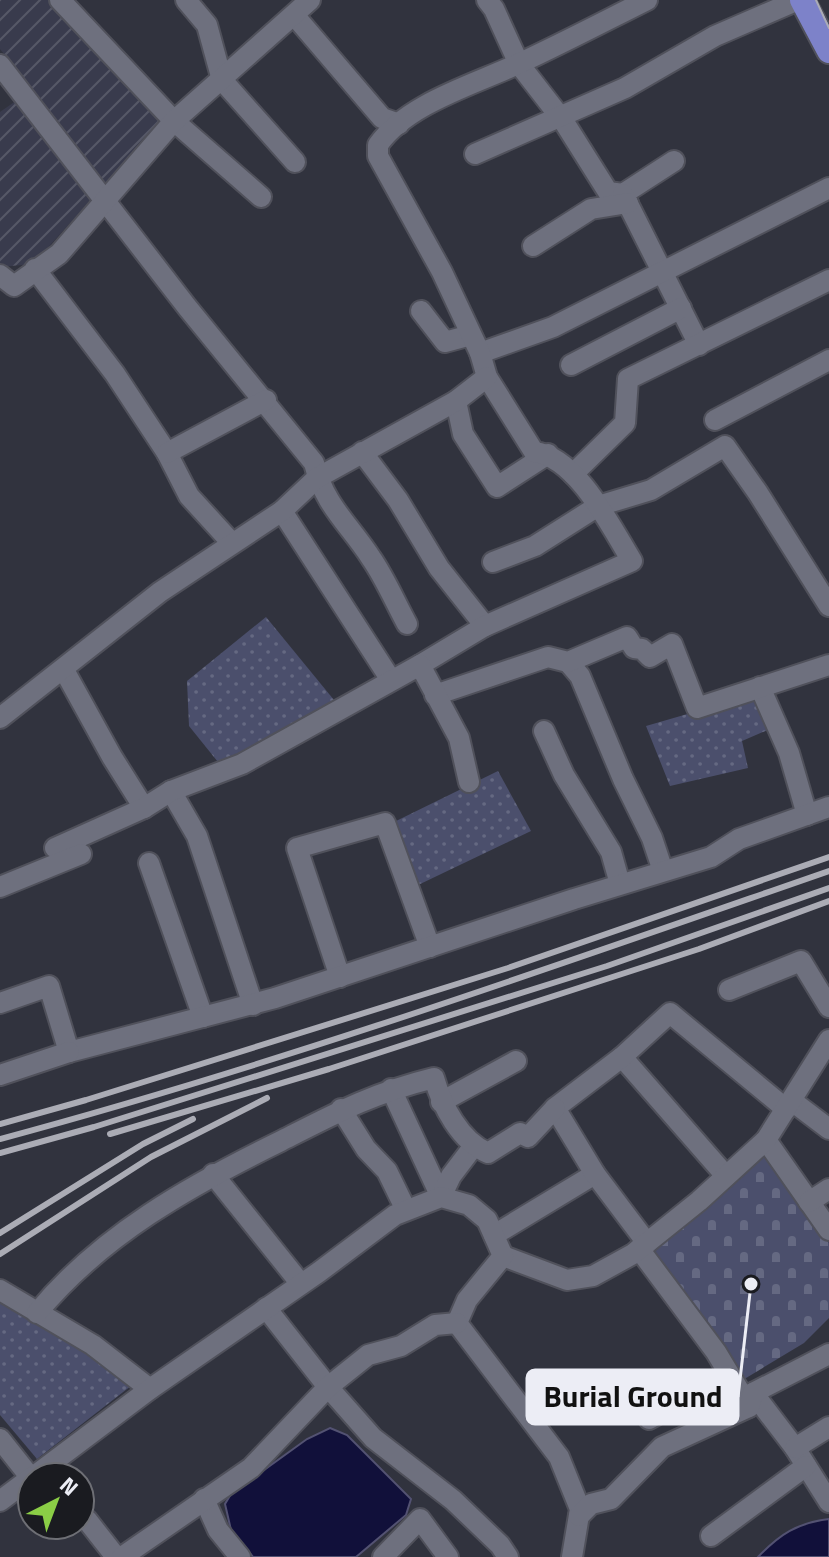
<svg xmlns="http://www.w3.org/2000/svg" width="829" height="1557" viewBox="0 0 829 1557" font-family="'Titillium Web',sans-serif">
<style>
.industrial{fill:url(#industrial-furrows)}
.cemetery{fill:url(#cemetery-stones)}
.park{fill:url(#park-dots)}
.water{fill:#11103a;stroke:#535272;stroke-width:2}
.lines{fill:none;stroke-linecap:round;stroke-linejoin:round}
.minor-casing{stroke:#50515b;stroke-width:24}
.major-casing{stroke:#50515b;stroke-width:28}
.minor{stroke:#6e707e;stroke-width:20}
.major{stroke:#7d82c9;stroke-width:24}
.tram{stroke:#abacb5;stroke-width:2}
.rail{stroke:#abacb5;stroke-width:6}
.leader{fill:none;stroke:#ecedf5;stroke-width:3}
.callout-dot{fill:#ecedf5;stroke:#1a1b20;stroke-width:3}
.callout{fill:#ecedf5;stroke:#ecedf5;stroke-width:3}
.callout-label{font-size:30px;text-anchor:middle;font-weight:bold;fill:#111}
</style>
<defs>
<pattern id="industrial-furrows" width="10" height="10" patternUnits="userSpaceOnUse" patternTransform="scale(2)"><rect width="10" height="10" fill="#393b4d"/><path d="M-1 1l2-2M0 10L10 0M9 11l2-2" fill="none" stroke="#565867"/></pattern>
<pattern id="cemetery-stones" width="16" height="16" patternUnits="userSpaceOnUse" patternTransform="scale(2)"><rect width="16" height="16" fill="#4b4f6c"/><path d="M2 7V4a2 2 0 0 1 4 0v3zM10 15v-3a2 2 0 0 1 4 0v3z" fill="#656982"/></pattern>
<pattern id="park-dots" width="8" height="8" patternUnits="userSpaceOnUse" patternTransform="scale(2)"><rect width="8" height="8" fill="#4b4f6c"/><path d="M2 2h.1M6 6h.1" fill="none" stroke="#656982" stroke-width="1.8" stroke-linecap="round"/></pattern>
</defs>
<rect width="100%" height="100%" fill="#31333e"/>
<!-- industrial -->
<polygon class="industrial" points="0,0 58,0 164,119 33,264 0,267 0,112 33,89 0,49"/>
<!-- cemetery -->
<polygon class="cemetery" points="767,1148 829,1243 829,1318 804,1343 741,1381 648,1249"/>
<!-- park -->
<g class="park">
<polygon points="266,617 334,700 222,767 189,726 187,681"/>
<polygon points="753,695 770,729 742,741 748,768 670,786 646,726"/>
<polygon points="498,771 531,831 416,886 392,823"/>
<polygon points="0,1299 136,1382 37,1459 0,1415"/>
</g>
<!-- water -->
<g class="water">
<polygon points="330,1428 347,1435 411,1499 406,1515 356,1557 253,1557 231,1530 225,1504 231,1494 307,1439"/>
<path d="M829 1519V1557H758C780 1534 797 1523 829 1519Z"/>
</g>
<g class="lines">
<defs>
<g id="minor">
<polyline points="60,0 174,121 261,197"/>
<polyline points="186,0 207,25 222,80 295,162"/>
<polyline points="487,0 494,9 519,64 564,122 608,192 623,194 674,161"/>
<polyline points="294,15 382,118 399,124"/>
<path d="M0 65 187 307 314 463C324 505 349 524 371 558 385 578 395 602 407 624"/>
<polyline points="475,154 625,88 715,36 798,0"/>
<polyline points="623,194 699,345"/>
<polyline points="533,246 591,209 628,203"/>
<polyline points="35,269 115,374 167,453 189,496 231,542"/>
<polyline points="0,275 14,286 59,254 174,121 310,0"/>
<polyline points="421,311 445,342 471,335"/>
<polyline points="480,353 553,327 829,188"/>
<polyline points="571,365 681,308"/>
<polyline points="456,401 463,434 497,487 548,454"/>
<polyline points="715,420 829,360"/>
<polyline points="362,452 398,500 439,568 485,626"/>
<polyline points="167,453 266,400"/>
<polyline points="573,474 625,423 628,379 829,280"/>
<polyline points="282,511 391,680"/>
<polyline points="493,562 535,546 598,506 651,490 725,446 758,493 829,606"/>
<polyline points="568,662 580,676 623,779 652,838 663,871"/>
<path d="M420 665 485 626 632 561C611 527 577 457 534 452L487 377 480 353 442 272 378 156V145C407 103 476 84 520 63 563 43 605 21 647 0"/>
<polyline points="64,670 112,757 144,808"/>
<polyline points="760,687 789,753 807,815"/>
<polyline points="435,695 548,657 568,662 627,637 634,648 642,649 650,657 672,644 697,708 829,665"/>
<polyline points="0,718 160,592 282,511 317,478 456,401 487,377"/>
<polyline points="544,731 564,775 611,852 620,884"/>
<polyline points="171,791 197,836 253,1005"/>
<polyline points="55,848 144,808 171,791 242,764 420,665 459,738 469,782"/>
<polyline points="149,863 203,1017"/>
<polyline points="0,887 81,854"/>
<polyline points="340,977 297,848 385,823 430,947"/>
<polyline points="729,990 801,961 829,1007"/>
<polyline points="0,1003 49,986 69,1052 275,998 574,899 711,857 739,839 829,807"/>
<polyline points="622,1057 726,1176"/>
<polyline points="0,1075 69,1052"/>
<polyline points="391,1089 441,1197"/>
<polyline points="792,1101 829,1129"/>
<polyline points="441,1102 516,1061"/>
<polyline points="341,1109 366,1149 387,1171 406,1210"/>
<polyline points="766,1140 829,1230"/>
<polyline points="213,1174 301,1284"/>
<polyline points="441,1197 451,1176 473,1147"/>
<polyline points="809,1202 829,1189"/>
<polyline points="494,1235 595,1174"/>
<polyline points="647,1243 595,1174 555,1108 622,1057 670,1013 786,1109"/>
<polyline points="639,1249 716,1352 749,1407"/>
<polyline points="503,1256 567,1280 593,1276 633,1254 699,1201 766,1140 829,1040"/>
<polyline points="0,1290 93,1345 150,1389"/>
<polyline points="266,1308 328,1387 373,1438 453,1500 500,1545 508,1557"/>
<path d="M37 1313C101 1235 191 1185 281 1141 336 1113 373 1093 434 1078 442 1106 460 1141 488 1153L520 1133 528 1137 555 1108"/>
<polyline points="753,1393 795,1448 829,1502"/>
<polyline points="649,1419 729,1375"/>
<polyline points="0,1439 31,1478"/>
<polyline points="795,1448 829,1427"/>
<polyline points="33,1477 150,1389 319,1272 395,1215 441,1197 469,1205 487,1220 503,1256 467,1300 457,1323 559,1457 580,1509 572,1557"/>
<polyline points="204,1499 218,1530 240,1557"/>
<polyline points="0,1501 32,1477"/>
<polyline points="579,1516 591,1504 611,1499 662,1447 749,1407 753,1393 829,1354"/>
<polyline points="87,1520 116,1557"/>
<polyline points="711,1536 806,1466"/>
<polyline points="122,1557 251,1468 328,1387 368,1355 401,1346 435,1325 457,1323"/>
<polyline points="383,1557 420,1519 448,1557"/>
</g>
<polyline id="major" points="802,0 829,51"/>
</defs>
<!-- minor casing -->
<use href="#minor" class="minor-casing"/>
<!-- major casing -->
<use href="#major" class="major-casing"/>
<!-- minor -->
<use href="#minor" class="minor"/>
<!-- major -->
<use href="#major" class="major"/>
<!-- tram -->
<polyline class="tram" points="816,0 829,28"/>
<!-- rail -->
<g class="rail">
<polyline points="0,1124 86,1100 508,968 829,857"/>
<polyline points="110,1134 329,1069 699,949 829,901"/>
<path d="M0 1139C280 1064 555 966 829 871"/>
<polyline points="0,1153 94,1127 607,966 829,888"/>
<polyline points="0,1233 143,1144 193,1119"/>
<polyline points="0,1254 151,1157 267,1098"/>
</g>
</g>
<!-- callouts -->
<path class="leader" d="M751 1284L738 1397"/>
<circle class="callout-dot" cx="751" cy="1284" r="8"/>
<rect class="callout" x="527" y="1370" width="211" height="54" rx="8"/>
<g class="callout-label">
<text x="633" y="1407">Burial Ground</text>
</g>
<!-- north arrow -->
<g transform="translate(56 1501) rotate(42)"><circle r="38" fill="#1a1b20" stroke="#6e6f75" stroke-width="2"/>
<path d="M0-6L14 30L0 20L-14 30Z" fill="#8bce46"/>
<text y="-12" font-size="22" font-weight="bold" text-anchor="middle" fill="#ecedf5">N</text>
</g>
</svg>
